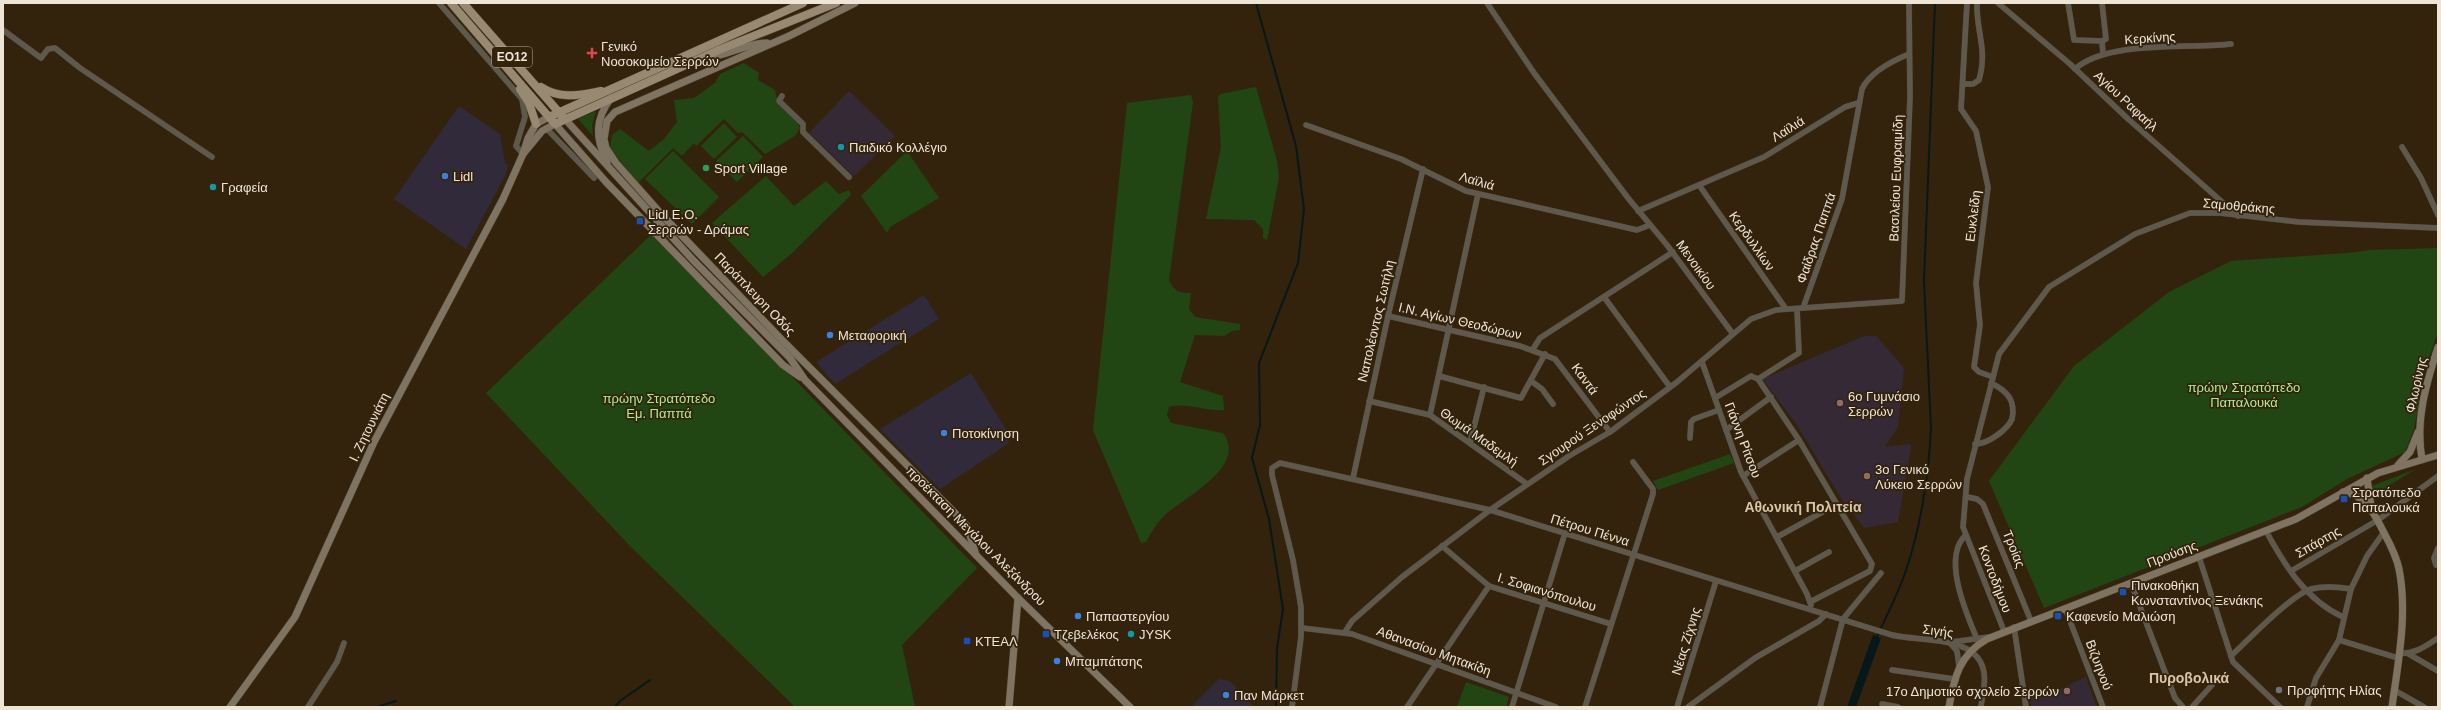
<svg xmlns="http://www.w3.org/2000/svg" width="2441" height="710" viewBox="0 0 2441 710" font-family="Helvetica,sans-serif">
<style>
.commercial{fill:#302a3a}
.education{fill:#352936}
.green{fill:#224613}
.water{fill:#061819}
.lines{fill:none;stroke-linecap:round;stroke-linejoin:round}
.stream{stroke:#061819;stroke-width:2}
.street-casing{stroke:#4d3e28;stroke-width:6}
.secondary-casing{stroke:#4d3e28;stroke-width:8}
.primary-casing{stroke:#4d3e28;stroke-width:9}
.street{stroke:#5f584d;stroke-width:5.5}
.secondary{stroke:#7f7362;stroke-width:7}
.primary{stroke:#978972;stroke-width:8}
.health-dot{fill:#e0444e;stroke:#33230c;stroke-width:1.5}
.culture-dot{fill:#0f9aa8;stroke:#33230c;stroke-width:1.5}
.leisure-dot{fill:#2e9e5b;stroke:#33230c;stroke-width:1.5}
.shop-dot{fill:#3f7fe0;stroke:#33230c;stroke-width:1.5}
.transit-dot{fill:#1a4fb4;stroke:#33230c;stroke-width:1.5}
.education-dot{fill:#8d6e63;stroke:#33230c;stroke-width:1.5}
.worship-dot{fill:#6b7280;stroke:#33230c;stroke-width:1.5}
.labels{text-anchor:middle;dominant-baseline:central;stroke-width:3.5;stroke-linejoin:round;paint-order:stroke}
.shield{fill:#33230c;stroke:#b7ab9a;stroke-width:1}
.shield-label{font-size:12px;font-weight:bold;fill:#efe5d7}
.street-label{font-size:13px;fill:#efe5d7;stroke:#33230c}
.poi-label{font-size:13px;fill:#efe5d7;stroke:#33230c;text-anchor:start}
.park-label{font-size:13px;fill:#a8f28d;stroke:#33230c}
.neighbourhood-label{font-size:14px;font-weight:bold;fill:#dac5aa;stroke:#33230c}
</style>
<rect width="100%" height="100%" fill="#33230c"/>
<!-- commercial -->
<g class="commercial">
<polygon points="459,106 500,134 505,163 508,165 506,174 466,249 394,199"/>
<polygon points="924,295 939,319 835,384 816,362"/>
<polygon points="971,373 1005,428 1009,443 940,489 880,429"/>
<polygon points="1219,679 1230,681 1254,707 1191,707"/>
</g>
<!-- education -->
<g class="education">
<polygon points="849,91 895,136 854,176 809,133"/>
<polygon points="1864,336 1876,336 1904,368 1898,427 1885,447 1910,444 1911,447 1898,522 1864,528 1841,498 1795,422 1762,379"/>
<polygon points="2086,677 2097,707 2031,707 2029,693 2058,690"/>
</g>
<!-- green -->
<g class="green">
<path d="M744 63 759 73 758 80 775 90C778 111 794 111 800 128L795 136 765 154 742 132 738 133 724 119 696 146 694 143 682 156 673 148 638 183 610 148 612 135 620 129 649 151 664 139 677 122 674 100 694 98 715 83 720 74Z"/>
<polygon points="1256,87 1277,161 1279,177 1267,240 1263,238 1263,229 1254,220 1206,219 1221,147 1218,98 1220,94"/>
<path d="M1191 95 1193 102 1169 280C1174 291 1179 293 1191 293L1189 309 1195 317 1240 324V330L1232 331 1224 336 1195 335 1180 382 1223 396 1224 410C1206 412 1188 402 1169 407L1167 415 1171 423 1223 433C1248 466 1186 496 1166 514 1157 522 1152 531 1146 542L1141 543 1093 430 1127 103Z"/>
<polygon points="596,111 592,125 593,136 578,119"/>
<polygon points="724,123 737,137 714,159 701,146"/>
<polygon points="743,136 763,157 737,182 716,161"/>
<polygon points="673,151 719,197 692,224 645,179"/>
<polygon points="907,151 939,198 890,227 887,233 861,196"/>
<polygon points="766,176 794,206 826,181 839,194 849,190 851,195 791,254 763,277 712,223"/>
<polygon points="653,233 977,568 902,645 915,707 795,707 630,546 486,393"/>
<polygon points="2438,248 2438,331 2424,373 2414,429 2405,452 2347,479 2302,507 2044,608 1989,481 2074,366 2169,292 2231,261 2348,253 2370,250"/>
<polygon points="1730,454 1734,463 1658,490 1653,481"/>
<polygon points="2416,469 2372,496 2372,486"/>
<polygon points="1466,682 1509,697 1506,707 1457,707"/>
</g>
<!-- water -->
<polygon class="water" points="1873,635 1881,638 1856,707 1847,707"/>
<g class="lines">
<!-- stream -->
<g class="stream">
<polyline points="1256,3 1296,146 1304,209 1298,263 1259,363 1260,425 1252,458 1269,519 1283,609 1277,648 1276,707"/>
<path d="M1876 638C1886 618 1896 597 1904 576 1920 532 1929 475 1931 428L1924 281 1935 3"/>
<polyline points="377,707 396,701"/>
<polyline points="615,707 620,701 650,680"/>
</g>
<defs>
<g id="street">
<polyline points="439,3 522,99 525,117 516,146 523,154"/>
<polyline points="1487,3 1534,73 1628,198 1667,245 1733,334"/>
<polyline points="1967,3 1961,109 1976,131 1988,187 1976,283 1980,325 1974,367 1979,372 1993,377"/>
<polyline points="1998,3 2070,64 2127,118 2238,216"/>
<polyline points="2068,3 2074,40 2102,41"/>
<polyline points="2102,3 2106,39 2102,41 2103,54"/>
<polyline points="3,30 41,58 48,49 55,48 80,68 212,157"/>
<path d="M2075 69C2107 40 2188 49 2231 44"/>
<path d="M1963 84H1973L1979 80C1988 49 1976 32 1977 3"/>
<polyline points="782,96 779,101 803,124 803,132 849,177"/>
<polyline points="1306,125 1401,159 1466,191 1637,230 1650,225"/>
<polyline points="546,128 594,178"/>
<polyline points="2402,147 2421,178 2438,215"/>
<polyline points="1699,185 1786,309"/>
<polyline points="1638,211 1764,157 1845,107 1858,103"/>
<polyline points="1604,297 1670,387"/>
<path d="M1803 308 1842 199 1862 89C1870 72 1892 61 1909 54"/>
<polyline points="1388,316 1520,346 1555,359 1610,432"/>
<polyline points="1533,349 1540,338 1673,252"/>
<polyline points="1702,362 1741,472 1807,594 1811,605"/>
<polyline points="1439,376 1521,398 1545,354"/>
<polyline points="1758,379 1799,353 1797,309"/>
<polyline points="1531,381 1542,389 1553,404"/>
<polyline points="1715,398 1751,376 1758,379 1799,440 1872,564 1870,571 1810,602"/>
<polyline points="1369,401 1430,415 1527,484"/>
<polyline points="1430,415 1478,194"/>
<polyline points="1726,430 1771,397"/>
<polyline points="1690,438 1691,422 1694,419 1719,410"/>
<polyline points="1470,443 1484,387"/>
<path d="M1975 444C1988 444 2007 430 2012 419 2016 400 2007 391 1991 383"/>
<polyline points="1743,476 1799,440"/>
<polyline points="1353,478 1388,316 1423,169"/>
<polyline points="1967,497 1977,499 1983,504 2031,621"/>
<path d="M2266 531C2285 566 2306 600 2343 617"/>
<path d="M1966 535C1941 557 1967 615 1977 639"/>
<polyline points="1777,537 1837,504"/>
<polyline points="1442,546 1489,586 1611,624"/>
<polyline points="2199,557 2233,662 2280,707"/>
<polyline points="2436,565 2434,558 2438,548"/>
<polyline points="1795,571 1829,552"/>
<polyline points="2291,571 2378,520 2438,476"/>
<polyline points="2131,583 2175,698 2183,707"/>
<polyline points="2065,608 2103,707"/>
<polyline points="2014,627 2026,707"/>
<polyline points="1302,628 1352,634 1556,707"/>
<polyline points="2004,631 1963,527 1967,479 1999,354 2049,287 2135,234 2190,213 2220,213 2299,222 2438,228"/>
<polyline points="1345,632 1352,621 1402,577 1490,510 1569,456 1610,432 1677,382 1751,319 1776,310 1902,301 1910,97 1909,3"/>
<polyline points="2339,640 2351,589"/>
<polyline points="1952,642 1989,637"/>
<polyline points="1951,644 1957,651 1959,666"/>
<path d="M2399 653C2414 655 2426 646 2438 638"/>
<polyline points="2407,653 2438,671"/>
<path d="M2231 656C2248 640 2291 595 2311 589 2323 586 2339 587 2351 589L2367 556 2384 532"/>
<polyline points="1892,670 1954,679"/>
<polyline points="2394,690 2424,707"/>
<polyline points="1882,704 1898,707"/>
<polyline points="308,707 337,662 344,643"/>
<path d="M1292 707 1301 637V607L1293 560 1272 475V468L1280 463 1490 510 1892 635C1918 642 1979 634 1984 673 1986 684 1982 696 1981 707"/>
<polyline points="1407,707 1489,586"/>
<polyline points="1512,707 1565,533"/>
<polyline points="1585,707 1653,494 1653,489 1633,462"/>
<polyline points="1677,707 1716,581"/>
<polyline points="1688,707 1755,658 1819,621 1826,614"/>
<polyline points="1820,707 1843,619 1881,573"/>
<polyline points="2192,707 2212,685"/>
<polyline points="2307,707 2316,678 2339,640 2398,658"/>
</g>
<g id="secondary">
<polyline points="855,3 789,36 615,112 607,121 604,139 606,148 616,163 663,216 782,340 959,517 967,526 976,555"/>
<path d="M704 58C726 57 745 43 767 43"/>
<polyline points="565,119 692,259 790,358 805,380 1018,598 1130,707"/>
<polyline points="523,154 542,131 555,124 606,182 783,365 800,377"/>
<path d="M607 162C595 138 595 119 611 98"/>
<path d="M2422 459C2415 421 2426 384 2438 347"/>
<polyline points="2398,465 2410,452 2418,432"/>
<polyline points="2367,478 2371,506"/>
<path d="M2343 492C2363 494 2371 508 2380 525 2387 539 2396 553 2399 569 2408 613 2398 663 2392 707"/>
<polyline points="230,707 295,617 374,442 503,199 523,154 528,138 536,124 549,117"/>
<polyline points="1009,707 1018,598"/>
<path d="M1949 707C1954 678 1959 655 1987 639L2296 519 2378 473 2438 455"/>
</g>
<g id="primary">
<polyline points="451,3 555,124 721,49 836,3"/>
<polyline points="463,3 563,117"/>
<path d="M541 87C561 100 579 95 601 91"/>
<polyline points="520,89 529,103 536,124"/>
<polyline points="549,117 803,3"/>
</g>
</defs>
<!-- street casing -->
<use href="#street" class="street-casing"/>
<!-- secondary casing -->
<use href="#secondary" class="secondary-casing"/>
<!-- primary casing -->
<use href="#primary" class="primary-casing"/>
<!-- street -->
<use href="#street" class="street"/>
<!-- secondary -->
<use href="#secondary" class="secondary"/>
<!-- primary -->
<use href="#primary" class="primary"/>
</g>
<!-- markers -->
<path class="health-dot" d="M590 47h4v4h4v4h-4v4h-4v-4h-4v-4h4z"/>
<g class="culture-dot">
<circle cx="841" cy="147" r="4"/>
<circle cx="213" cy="187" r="4"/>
<circle cx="1131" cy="634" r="4"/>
</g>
<circle class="leisure-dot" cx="706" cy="168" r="4"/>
<g class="shop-dot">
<circle cx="445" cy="176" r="4"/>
<circle cx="830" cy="335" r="4"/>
<circle cx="944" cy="433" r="4"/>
<circle cx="1078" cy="616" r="4"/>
<circle cx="1057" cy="661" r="4"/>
<circle cx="1226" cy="695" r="4"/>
</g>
<g class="transit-dot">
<rect x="636" y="217" width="8" height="8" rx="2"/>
<rect x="2340" y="495" width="8" height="8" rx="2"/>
<rect x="2119" y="588" width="8" height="8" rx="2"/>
<rect x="2054" y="612" width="8" height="8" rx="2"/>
<rect x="1042" y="630" width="8" height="8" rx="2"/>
<rect x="963" y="637" width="8" height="8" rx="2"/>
</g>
<g class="education-dot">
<circle cx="1840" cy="403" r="4"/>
<circle cx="1867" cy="476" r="4"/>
<circle cx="2067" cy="691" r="4"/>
</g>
<circle class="worship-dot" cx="2279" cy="690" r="4"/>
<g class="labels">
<!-- shield labels -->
<rect class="shield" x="492" y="47" width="40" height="20" rx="3"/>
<g class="shield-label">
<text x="512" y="57">ΕΟ12</text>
</g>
<!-- street labels -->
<g class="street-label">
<text transform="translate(2150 38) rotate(-4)">Κερκίνης</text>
<text transform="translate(2126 101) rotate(43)">Αγίου Ραφαήλ</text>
<text transform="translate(1788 129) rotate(-32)">Λαϊλιά</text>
<text transform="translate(1896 178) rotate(-88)">Βασιλείου Ευφραιμίδη</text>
<text transform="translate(1477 181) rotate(16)">Λαϊλιά</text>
<text transform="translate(2239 206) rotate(5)">Σαμοθράκης</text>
<text transform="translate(1973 216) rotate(-83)">Ευκλείδη</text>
<text transform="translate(1816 238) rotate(-71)">Φαίδρας Παππά</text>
<text transform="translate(1752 241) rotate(55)">Κερδυλλίων</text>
<text transform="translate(1696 265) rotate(54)">Μενοικίου</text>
<text transform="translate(755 294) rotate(46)">Παράπλευρη Οδός</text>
<text transform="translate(1376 321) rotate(-77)">Ναπολέοντος Σωτήλη</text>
<text transform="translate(1460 321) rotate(13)">Ι.Ν. Αγίων Θεοδώρων</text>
<text transform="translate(1585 379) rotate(54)">Καντά</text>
<text transform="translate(2416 385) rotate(-77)">Φλωρίνης</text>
<text transform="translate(369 427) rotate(-64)">Ι. Ζητουνιάτη</text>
<text transform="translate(1592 427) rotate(-34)">Σγουρού Ξενοφώντος</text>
<text transform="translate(1479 437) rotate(35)">Θωμά Μαδεμλή</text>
<text transform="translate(1743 440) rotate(69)">Γιάννη Ρίτσου</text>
<text transform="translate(1590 530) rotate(17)">Πέτρου Πέννα</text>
<text transform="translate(976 536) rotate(45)">προέκταση Μεγάλου Αλεξάνδρου</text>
<text transform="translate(2318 542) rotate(-30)">Σπάρτης</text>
<text transform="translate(2014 549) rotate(68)">Τροίας</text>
<text transform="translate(2172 554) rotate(-21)">Προύσης</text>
<text transform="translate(1995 579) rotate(69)">Κοντοδήμου</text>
<text transform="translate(1547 592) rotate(17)">Ι. Σοφιανόπουλου</text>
<text transform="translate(1938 631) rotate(8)">Σιγής</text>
<text transform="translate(1686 641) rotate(-73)">Νέας Ζίχνης</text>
<text transform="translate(1434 651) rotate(20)">Αθανασίου Μητακίδη</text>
<text transform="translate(2099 665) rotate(69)">Βιζυηνού</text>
</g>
<!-- poi labels -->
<g class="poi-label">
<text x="601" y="46">Γενικό<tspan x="601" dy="15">Νοσοκομείο Σερρών</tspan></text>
<text x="849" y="147">Παιδικό Κολλέγιο</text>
<text x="714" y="168">Sport Village</text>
<text x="453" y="176">Lidl</text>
<text x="221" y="187">Γραφεία</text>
<text x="648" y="214">Lidl Ε.Ο.<tspan x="648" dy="15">Σερρών - Δράμας</tspan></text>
<text x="838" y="335">Μεταφορική</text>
<text x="1848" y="396">6ο Γυμνάσιο<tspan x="1848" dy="15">Σερρών</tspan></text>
<text x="952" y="433">Ποτοκίνηση</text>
<text x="1875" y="469">3ο Γενικό<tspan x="1875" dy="15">Λύκειο Σερρών</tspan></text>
<text x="2352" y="492">Στρατόπεδο<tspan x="2352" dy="15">Παπαλουκά</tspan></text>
<text x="2131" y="585">Πινακοθήκη<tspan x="2131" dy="15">Κωνσταντίνος Ξενάκης</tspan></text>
<text x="1086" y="616">Παπαστεργίου</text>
<text x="2066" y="616">Καφενείο Μαλιώση</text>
<text x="1054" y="634">Τζεβελέκος</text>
<text x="1139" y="634">JYSK</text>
<text x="975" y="641">ΚΤΕΑΛ</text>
<text x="1065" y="661">Μπαμπάτσης</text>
<text x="2287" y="690">Προφήτης Ηλίας</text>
<text x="2059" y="691" text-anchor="end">17ο Δημοτικό σχολείο Σερρών</text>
<text x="1234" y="695">Παν Μάρκετ</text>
</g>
<!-- park labels -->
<g class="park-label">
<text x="2244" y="387">πρώην Στρατόπεδο<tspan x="2244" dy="15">Παπαλουκά</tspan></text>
<text x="659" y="398">πρώην Στρατόπεδο<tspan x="659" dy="15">Εμ. Παππά</tspan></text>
</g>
<!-- neighbourhood labels -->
<g class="neighbourhood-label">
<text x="1803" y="507">Αθωνική Πολιτεία</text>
<text x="2189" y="678">Πυροβολικά</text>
</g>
</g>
<!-- border -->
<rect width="2441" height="710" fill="none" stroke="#efe5d7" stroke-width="8"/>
</svg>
